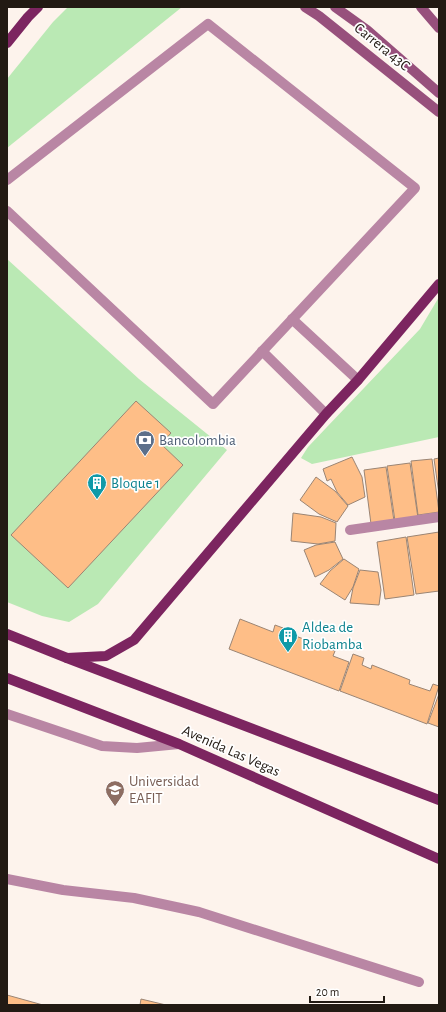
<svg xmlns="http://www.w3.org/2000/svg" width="446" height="1012" viewBox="0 0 446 1012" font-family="'Alegreya Sans',sans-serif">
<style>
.green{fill:#bae9b4}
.building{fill:#febe87;stroke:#9b8574}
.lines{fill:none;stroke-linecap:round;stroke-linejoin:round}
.lane{stroke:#b986a4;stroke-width:10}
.street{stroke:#b986a4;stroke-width:10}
.secondary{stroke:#97507c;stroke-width:10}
.primary{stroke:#7c2560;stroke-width:10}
.labels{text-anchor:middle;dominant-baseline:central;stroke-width:3.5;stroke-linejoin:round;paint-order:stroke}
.street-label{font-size:15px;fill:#221a13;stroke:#fff}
.service-label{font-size:15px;fill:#4e5e75;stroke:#fff;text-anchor:start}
.culture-label{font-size:15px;fill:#0d838f;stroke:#fff;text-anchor:start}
.education-label{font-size:15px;fill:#785e54;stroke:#fff;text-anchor:start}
</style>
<rect width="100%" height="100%" fill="#fdf3ec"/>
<!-- green -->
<g class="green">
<polygon points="68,7 182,7 7,148 7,79 53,22"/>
<polygon points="7,259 139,379 227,450 98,604 69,622 42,616 7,602"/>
<polygon points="439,297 439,437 312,464 301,458 308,447 420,329"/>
</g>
<!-- building -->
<g class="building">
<polygon points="136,401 171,433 161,444 183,465 68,588 11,535"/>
<polygon points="352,457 362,477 365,497 348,505 337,492 331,479 327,481 323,469"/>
<polygon points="439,458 439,494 434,459"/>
<polygon points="432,459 439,512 418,515 411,461"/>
<polygon points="410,463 418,518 395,521 387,466"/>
<polygon points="386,467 394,521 371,524 364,470"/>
<polygon points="316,477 335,491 348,506 337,522 319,514 300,500"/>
<polygon points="293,513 321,517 336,523 335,541 318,544 291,541"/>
<polygon points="439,532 439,591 416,594 407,537"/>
<polygon points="406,537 414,595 385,599 377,542"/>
<polygon points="335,542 343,559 329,570 315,577 304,550 316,545"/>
<polygon points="344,559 359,569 353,587 345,600 320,584 330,571"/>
<polygon points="360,570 378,572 381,590 379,605 350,603 353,588"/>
<polygon points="240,619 273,632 275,625 283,628 281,635 292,639 293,635 335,651 333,656 349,662 339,691 229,649"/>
<polygon points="353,654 364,658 362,665 371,669 372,665 410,680 409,684 430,691 433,684 439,686 427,724 340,691"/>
<polygon points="439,694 439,727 428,723"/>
<polygon points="7,995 43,1005 7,1005"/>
<polygon points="141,999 166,1005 140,1005"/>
</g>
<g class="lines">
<!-- lane -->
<g class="lane">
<polyline points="7,180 208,24 415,188 213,404 7,211"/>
<polyline points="292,319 358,380"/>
<polyline points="262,351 326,414"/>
<polyline points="350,530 439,517"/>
<polyline points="7,879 63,890 134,898 199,912 419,982"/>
</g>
<!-- street -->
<polyline class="street" points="7,714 102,746 137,748 179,744"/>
<!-- secondary -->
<g class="secondary">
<polyline points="305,7 319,16 439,112"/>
<polyline points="335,7 367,30 439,93"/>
<polyline points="421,7 439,28"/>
</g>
<!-- primary -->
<g class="primary">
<polyline points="7,43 28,17 38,7"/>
<polyline points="7,634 67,658 439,800"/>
<polyline points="67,658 106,656 134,640 326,414 358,380 439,284"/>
<polyline points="7,678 179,744 439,859"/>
</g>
</g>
<!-- icons -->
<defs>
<symbol id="bank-pin" viewBox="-11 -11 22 30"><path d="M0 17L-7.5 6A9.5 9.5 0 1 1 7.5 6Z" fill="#5c6f8a" stroke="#fff"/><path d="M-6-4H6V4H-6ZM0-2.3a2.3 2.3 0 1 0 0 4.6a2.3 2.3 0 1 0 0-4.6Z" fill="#fff"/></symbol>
<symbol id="building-pin" viewBox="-11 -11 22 30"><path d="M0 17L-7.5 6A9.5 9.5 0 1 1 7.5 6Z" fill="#0f9aa8" stroke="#fff"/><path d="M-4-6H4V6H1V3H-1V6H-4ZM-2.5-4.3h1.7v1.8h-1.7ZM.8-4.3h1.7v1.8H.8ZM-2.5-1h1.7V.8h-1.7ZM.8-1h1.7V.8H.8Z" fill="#fff"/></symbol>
<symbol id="university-pin" viewBox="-11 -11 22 30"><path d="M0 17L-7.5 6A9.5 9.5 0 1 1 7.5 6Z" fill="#8d6e63" stroke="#fff"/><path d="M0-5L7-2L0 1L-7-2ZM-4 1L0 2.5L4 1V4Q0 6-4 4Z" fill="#fff"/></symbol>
</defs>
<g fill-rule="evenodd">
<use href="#bank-pin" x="134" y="429" width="22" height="30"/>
<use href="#building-pin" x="86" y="472" width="22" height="30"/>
<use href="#building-pin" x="277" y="625" width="22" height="30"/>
<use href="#university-pin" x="104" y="779" width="22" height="30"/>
</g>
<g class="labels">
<!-- street labels -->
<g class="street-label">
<text transform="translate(382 47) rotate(39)">Carrera 43C</text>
<text transform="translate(231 751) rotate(24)">Avenida Las Vegas</text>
</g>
<!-- service labels -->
<g class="service-label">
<text x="159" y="440">Bancolombia</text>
</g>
<!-- culture labels -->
<g class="culture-label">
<text x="111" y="483">Bloque 1</text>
<text x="302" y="627">Aldea de<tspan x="302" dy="17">Riobamba</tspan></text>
</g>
<!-- education labels -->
<g class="education-label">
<text x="129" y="781">Universidad<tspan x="129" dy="17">EAFIT</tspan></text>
</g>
</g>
<!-- border -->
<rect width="446" height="1012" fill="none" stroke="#221a13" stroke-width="16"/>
<!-- scale -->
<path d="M310 996v6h74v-6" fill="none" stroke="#221a13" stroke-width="2"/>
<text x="316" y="996" font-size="12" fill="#221a13" stroke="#ffffff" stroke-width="3" paint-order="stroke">20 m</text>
</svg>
